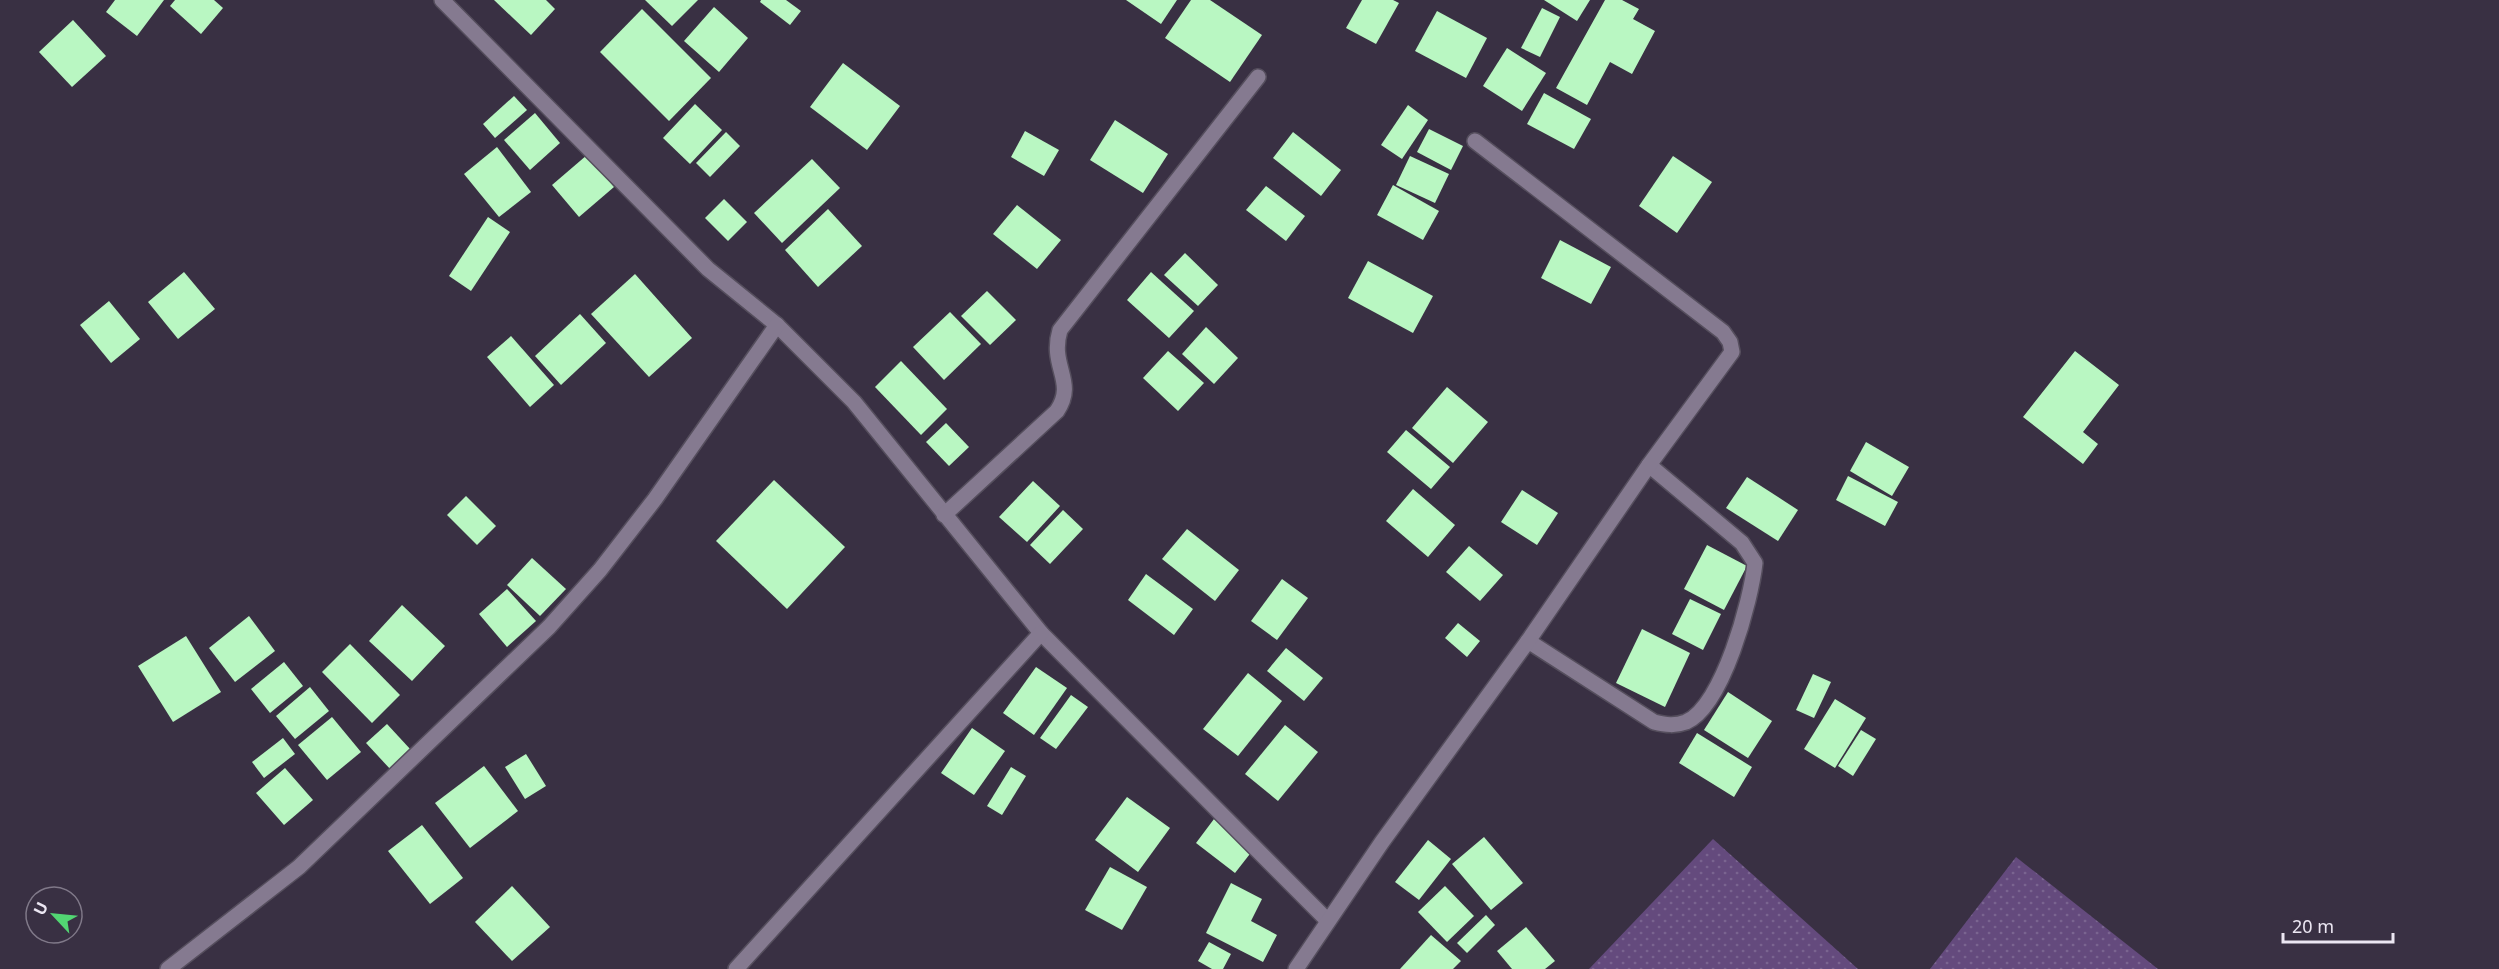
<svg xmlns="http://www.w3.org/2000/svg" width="2499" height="969" viewBox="0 0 2499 969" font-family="'Noto Sans',sans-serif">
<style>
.grass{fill:url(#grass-dots)}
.building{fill:#b9f7c2}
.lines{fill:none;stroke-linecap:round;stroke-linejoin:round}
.street-casing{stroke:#554e5d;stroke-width:18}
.street{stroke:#857a90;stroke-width:15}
</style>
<defs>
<pattern id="grass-dots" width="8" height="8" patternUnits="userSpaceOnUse" patternTransform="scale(1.5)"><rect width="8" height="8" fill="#644a7d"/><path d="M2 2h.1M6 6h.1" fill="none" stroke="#7a6490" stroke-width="1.8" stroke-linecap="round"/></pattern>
</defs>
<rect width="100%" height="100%" fill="#393043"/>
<!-- grass -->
<g class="grass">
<polygon points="1713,839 1858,969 1589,969"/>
<polygon points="2016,857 2158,969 1930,969"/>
</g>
<!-- building -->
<g class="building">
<polygon points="115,0 164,0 137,36 106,12"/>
<polygon points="175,0 214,0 223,8 201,34 170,6"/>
<polygon points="494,0 546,0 555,9 531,35"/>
<polygon points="645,0 698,0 672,26"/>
<polygon points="761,0 786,0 801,11 790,25 760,2"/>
<polygon points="1126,0 1177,0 1161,24"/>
<polygon points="1191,0 1210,0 1262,35 1230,82 1165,38"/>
<polygon points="1362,0 1393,0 1399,3 1376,44 1346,28"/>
<polygon points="1544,0 1590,0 1577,21"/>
<polygon points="1605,0 1622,0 1639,9 1633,19 1655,31 1632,74 1610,62 1587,105 1556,88"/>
<polygon points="714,7 748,38 719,72 684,41"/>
<polygon points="1542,8 1560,17 1540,57 1521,48"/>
<polygon points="642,9 711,78 669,121 600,52"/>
<polygon points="1437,11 1487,38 1466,78 1415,51"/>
<polygon points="73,20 106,56 72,87 39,52"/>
<polygon points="1507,48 1546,73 1522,111 1483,86"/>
<polygon points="843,63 900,106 867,150 810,107"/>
<polygon points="1544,93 1591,119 1574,149 1527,124"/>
<polygon points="514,96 527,110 495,138 483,124"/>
<polygon points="695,104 722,130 690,164 663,138"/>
<polygon points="1408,105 1428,120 1402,159 1381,145"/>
<polygon points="535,113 560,143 530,170 504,140"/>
<polygon points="1115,120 1168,154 1143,193 1090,160"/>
<polygon points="1429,129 1463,146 1451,170 1417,152"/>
<polygon points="1025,131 1059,150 1044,176 1011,157"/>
<polygon points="726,132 740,146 710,177 696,163"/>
<polygon points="1293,132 1341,170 1321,196 1273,158"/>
<polygon points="497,147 531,192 499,217 464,174"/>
<polygon points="587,155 614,187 579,217 552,185"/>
<polygon points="1410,156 1449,174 1435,203 1396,185"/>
<polygon points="1673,156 1712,182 1677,233 1639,206"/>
<polygon points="812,159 840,188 782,243 754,213"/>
<polygon points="1393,185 1439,211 1423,240 1377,215"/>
<polygon points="1266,186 1305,216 1286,241 1246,210"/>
<polygon points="724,199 747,222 728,241 705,218"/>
<polygon points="1017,205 1061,240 1037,269 993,234"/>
<polygon points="828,209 862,246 818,287 785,250"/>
<polygon points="488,217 510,232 471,291 449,276"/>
<polygon points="1560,240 1611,267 1591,304 1541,278"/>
<polygon points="1185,253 1218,285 1198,306 1164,275"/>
<polygon points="1368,261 1433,296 1413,333 1348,298"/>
<polygon points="184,272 215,309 178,339 148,302"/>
<polygon points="1151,272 1194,311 1169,338 1127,300"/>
<polygon points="635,274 692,338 649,377 591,314"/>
<polygon points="987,291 1016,320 990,345 961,316"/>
<polygon points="109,301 140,339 111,363 80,325"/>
<polygon points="950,312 981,344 944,380 913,347"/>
<polygon points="580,314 606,343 561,385 535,356"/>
<polygon points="1206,327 1238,358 1214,384 1182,354"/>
<polygon points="511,336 554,385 530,407 487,357"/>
<polygon points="1168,351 1204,383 1178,411 1143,378"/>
<polygon points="2075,351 2119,385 2083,432 2098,444 2083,464 2023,417"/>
<polygon points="901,361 947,409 921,435 875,387"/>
<polygon points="1447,387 1488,422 1453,463 1412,428"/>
<polygon points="946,423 969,447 949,466 926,442"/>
<polygon points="1406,430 1450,467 1431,489 1387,452"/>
<polygon points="1866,442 1909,467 1892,496 1850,471"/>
<polygon points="1848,476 1898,502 1885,526 1836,500"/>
<polygon points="1747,477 1798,510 1778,541 1726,508"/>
<polygon points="774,480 845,547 787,609 716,541"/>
<polygon points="1033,481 1060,506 1027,542 999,517"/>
<polygon points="1413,489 1455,525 1428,557 1386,521"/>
<polygon points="1522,490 1558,513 1537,545 1501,522"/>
<polygon points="466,496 496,526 477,545 447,515"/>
<polygon points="1063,510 1083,529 1050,564 1030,545"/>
<polygon points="1187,529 1239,570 1215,601 1162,559"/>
<polygon points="1707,545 1747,566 1724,610 1684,589"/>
<polygon points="1469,546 1503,575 1480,601 1446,572"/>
<polygon points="532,558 566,589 540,616 507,585"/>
<polygon points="1146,574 1193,609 1174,635 1128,600"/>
<polygon points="1282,579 1308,598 1277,640 1251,621"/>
<polygon points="507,589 536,621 507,647 479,614"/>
<polygon points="1690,599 1721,614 1703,650 1672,634"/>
<polygon points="402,605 445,646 412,681 369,641"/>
<polygon points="249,616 275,651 235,682 209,648"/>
<polygon points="1458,623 1480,641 1467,657 1445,638"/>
<polygon points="1642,629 1690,653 1665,707 1616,683"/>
<polygon points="186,636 221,692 173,722 138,666"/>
<polygon points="350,644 400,695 372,723 322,672"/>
<polygon points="1286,648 1323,678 1304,701 1267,671"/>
<polygon points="284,662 303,686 270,713 251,689"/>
<polygon points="1036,667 1067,688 1034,735 1003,713"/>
<polygon points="1248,673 1282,701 1238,756 1203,729"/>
<polygon points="1813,674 1831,682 1814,718 1796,710"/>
<polygon points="310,687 329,711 295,739 276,716"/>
<polygon points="1728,692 1772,721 1748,758 1704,730"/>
<polygon points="1071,695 1088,707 1056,749 1040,738"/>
<polygon points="1835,699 1866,718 1835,768 1804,749"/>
<polygon points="332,717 361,752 327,780 298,745"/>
<polygon points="387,724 411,750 391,770 366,743"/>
<polygon points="1285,725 1318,752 1278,801 1245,774"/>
<polygon points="972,728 1005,751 974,795 941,773"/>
<polygon points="1861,730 1876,739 1853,776 1838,766"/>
<polygon points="1697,733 1752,767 1734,797 1679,763"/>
<polygon points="283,738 295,754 264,778 252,762"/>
<polygon points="526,754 546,786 525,799 505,767"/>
<polygon points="484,766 518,811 470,848 435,803"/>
<polygon points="1011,767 1026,776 1002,815 987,806"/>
<polygon points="285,768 313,800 284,825 256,793"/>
<polygon points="1127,797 1170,828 1138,872 1095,840"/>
<polygon points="1214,819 1253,850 1235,873 1196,843"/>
<polygon points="422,825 463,878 430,904 388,851"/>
<polygon points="1484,837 1523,883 1491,910 1452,864"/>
<polygon points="1428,840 1451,859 1419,900 1395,882"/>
<polygon points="1110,867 1147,887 1122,930 1085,910"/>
<polygon points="1231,883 1262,899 1251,921 1277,935 1263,962 1206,933"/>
<polygon points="512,886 550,927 512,961 475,922"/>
<polygon points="1445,886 1474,916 1447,942 1418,912"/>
<polygon points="1486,915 1495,925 1467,953 1457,943"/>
<polygon points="1526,927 1555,961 1545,969 1512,969 1497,951"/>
<polygon points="1431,935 1461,961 1453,969 1400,969"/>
<polygon points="1209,942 1231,954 1223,969 1212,969 1198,961"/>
</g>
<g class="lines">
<defs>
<g id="street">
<polyline points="442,0 708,269 777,325 854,402 1041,633 1328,921"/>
<path d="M944 515 1057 411C1077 381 1049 367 1060 330L1258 77"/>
<path d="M1528 641 1654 722C1666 725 1675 726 1686 722 1723 706 1751 600 1755 563L1742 543 1649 465"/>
<polyline points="168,969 299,867 549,627 600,570 655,499 777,325"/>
<polyline points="736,969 1041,633"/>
<polyline points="1296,969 1382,842 1528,641 1649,465 1732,352 1730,342 1723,332 1475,141"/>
</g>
</defs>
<!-- street casing -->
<use href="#street" class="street-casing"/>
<!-- street -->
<use href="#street" class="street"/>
</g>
<!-- north arrow -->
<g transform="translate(54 915) rotate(296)"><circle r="28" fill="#393043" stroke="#807989" stroke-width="1.5"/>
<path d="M0-4.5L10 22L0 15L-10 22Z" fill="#52d673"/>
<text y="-9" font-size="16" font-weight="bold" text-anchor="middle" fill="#ebe6f2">U</text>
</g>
<!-- scale -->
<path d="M2283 933v9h110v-9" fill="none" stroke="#ebe6f2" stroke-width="3"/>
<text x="2292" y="933" font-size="18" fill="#ebe6f2" stroke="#393043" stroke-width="4.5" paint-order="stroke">20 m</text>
</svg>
